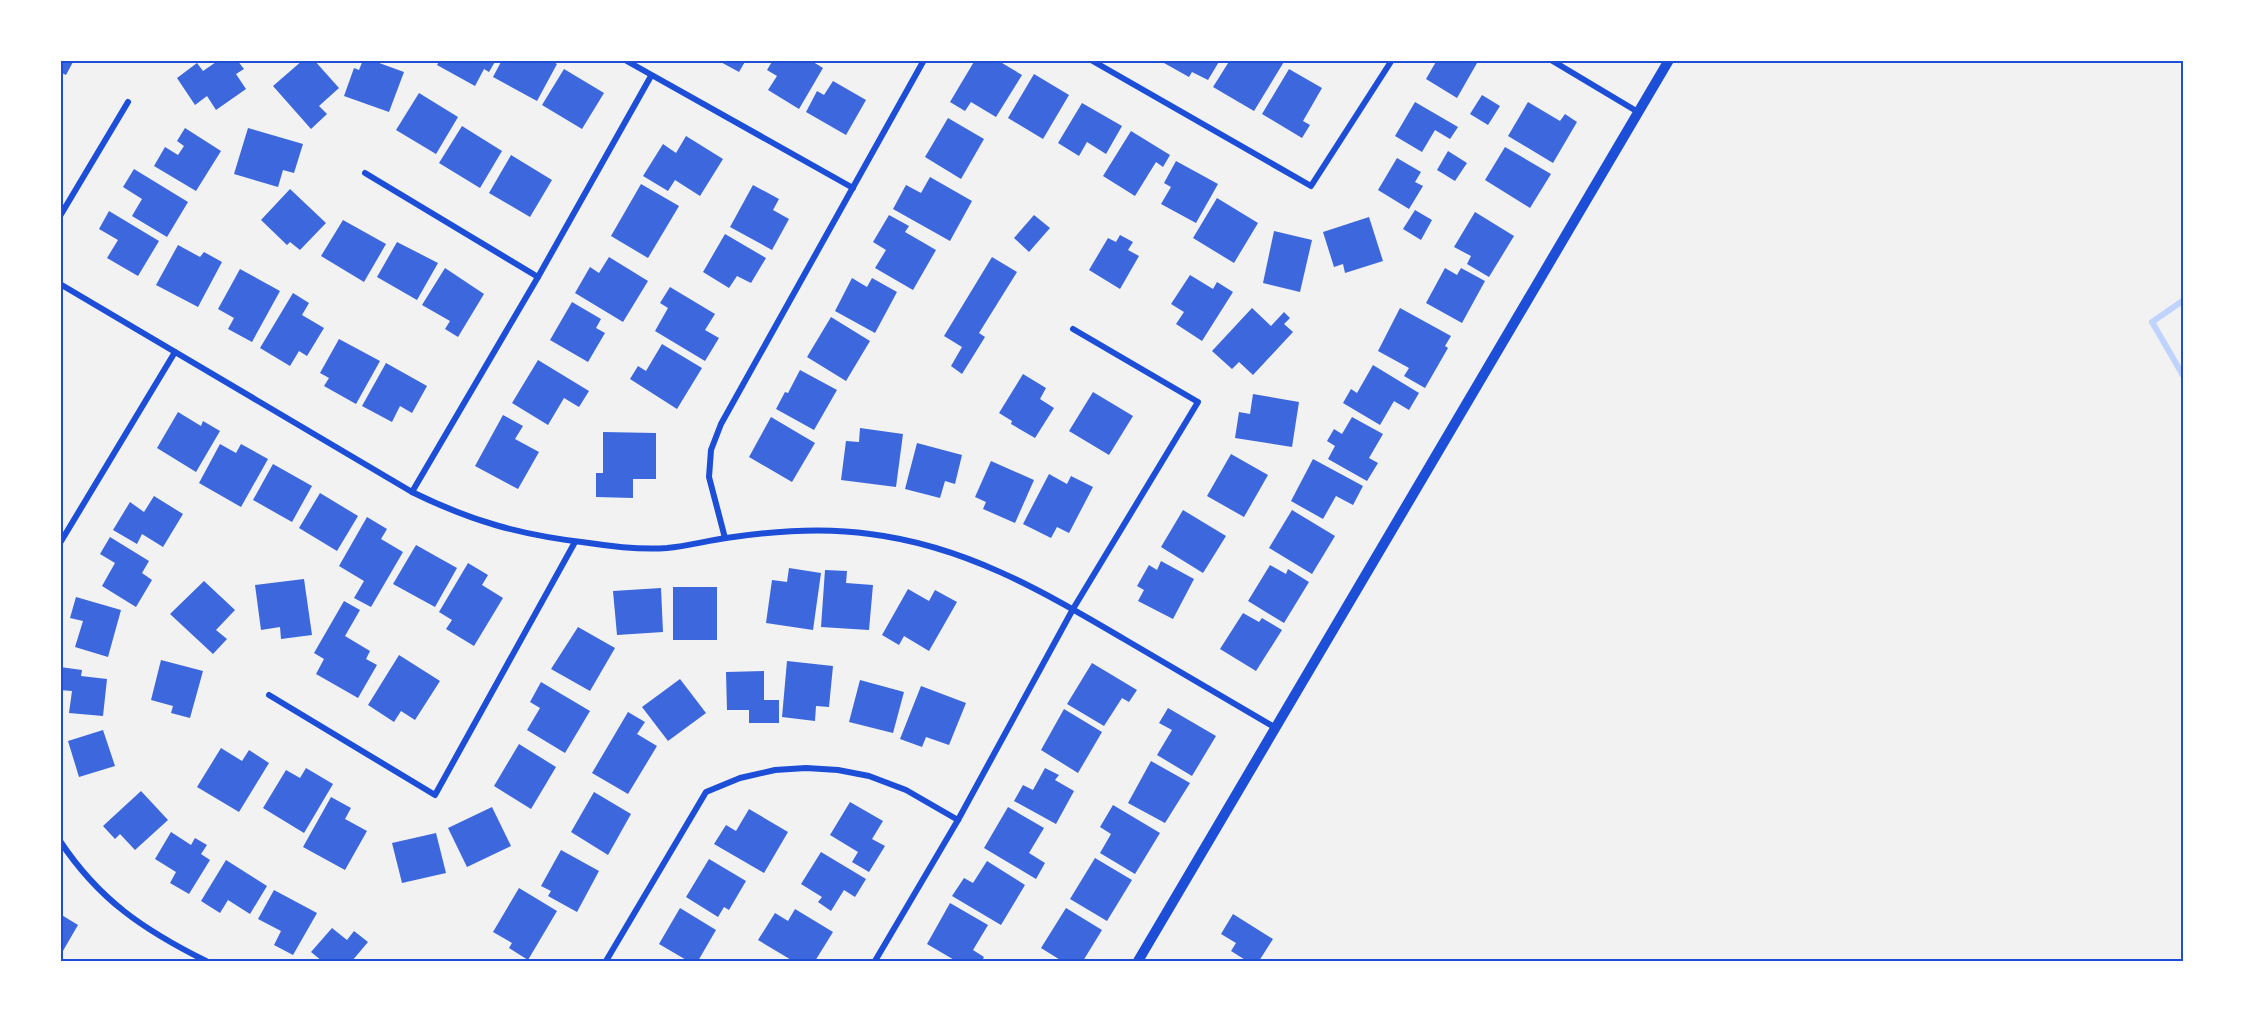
<svg xmlns="http://www.w3.org/2000/svg" width="2244" height="1021" viewBox="0 0 2244 1021" font-family="'Noto Sans',sans-serif">
<style>
.lines{fill:none;stroke-linecap:round;stroke-linejoin:round}
.stream{stroke:#bfd3fe;stroke-width:6}
.building{fill:#3d67dc}
.minor{stroke:#1d4ed8;stroke-width:6}
.tertiary{stroke:#1d4ed8;stroke-width:10}
.neatline{fill:none;stroke:#1d4ed8;stroke-width:2}
</style>
<rect width="100%" height="100%" fill="#f2f2f2"/>
<g class="lines">
<!-- stream -->
<polyline class="stream" points="2184,300 2152,322 2184,377"/>
</g>
<!-- building -->
<g class="building">
<polygon points="60,60 73,62 66,75 60,72"/>
<polygon points="219,60 237,60 244,69 236,74 246,89 216,110 207,96 195,105 177,78 197,63 203,71"/>
<polygon points="303,60 314,60 339,88 319,106 327,114 311,129 273,86"/>
<polygon points="363,60 371,60 404,72 389,112 344,96 354,68 359,70"/>
<polygon points="440,60 496,60 489,72 484,69 475,86 437,65"/>
<polygon points="502,60 550,60 557,64 537,101 493,77"/>
<polygon points="717,60 746,60 739,72"/>
<polygon points="773,60 810,60 823,68 799,109 768,90 777,76 767,70"/>
<polygon points="975,60 997,60 1022,75 996,117 971,102 965,111 950,102"/>
<polygon points="1165,60 1220,60 1208,80 1192,72 1189,77 1164,63"/>
<polygon points="1230,60 1285,60 1254,111 1213,87"/>
<polygon points="1437,60 1472,60 1477,63 1457,98 1426,79"/>
<polygon points="564,69 604,93 582,129 542,105"/>
<polygon points="1289,69 1322,88 1303,121 1310,125 1302,138 1262,114"/>
<polygon points="1034,74 1069,95 1043,139 1008,118"/>
<polygon points="833,81 866,100 846,135 806,112 817,91 824,95"/>
<polygon points="419,93 458,117 436,154 396,130"/>
<polygon points="1482,95 1500,106 1488,125 1470,114"/>
<polygon points="1415,102 1458,127 1450,139 1435,130 1422,152 1395,136"/>
<polygon points="1528,102 1560,121 1565,114 1577,122 1553,163 1508,136"/>
<polygon points="1082,103 1122,126 1106,154 1087,142 1079,156 1058,143"/>
<polygon points="948,118 984,139 961,179 925,157"/>
<polygon points="462,126 502,151 480,188 439,163"/>
<polygon points="185,128 221,151 196,191 154,166 165,147 178,155 184,146 177,141"/>
<polygon points="248,128 303,144 294,173 283,170 278,187 234,174"/>
<polygon points="1131,131 1170,155 1163,167 1156,162 1135,196 1103,176"/>
<polygon points="686,136 723,159 700,196 675,180 668,191 643,176 663,144 676,153"/>
<polygon points="1505,147 1551,174 1530,208 1485,180"/>
<polygon points="1448,151 1467,163 1455,181 1437,170"/>
<polygon points="511,155 552,180 530,217 489,193"/>
<polygon points="1397,158 1421,172 1415,182 1423,186 1409,209 1378,190"/>
<polygon points="1176,161 1218,184 1196,223 1161,204 1171,187 1164,183"/>
<polygon points="134,169 188,202 167,237 132,216 142,199 123,187"/>
<polygon points="930,177 972,201 950,241 893,209 906,185 921,193"/>
<polygon points="641,184 679,206 648,258 611,236"/>
<polygon points="753,185 779,199 773,210 789,219 772,250 730,227"/>
<polygon points="290,189 326,223 300,250 290,242 287,245 261,220"/>
<polygon points="1217,198 1258,223 1234,263 1193,238"/>
<polygon points="1415,210 1432,220 1421,240 1403,229"/>
<polygon points="109,211 159,241 138,276 107,258 118,240 99,229"/>
<polygon points="1475,212 1514,236 1489,277 1467,264 1471,256 1454,247"/>
<polygon points="889,215 909,226 905,232 936,250 913,290 875,268 886,250 873,242"/>
<polygon points="1034,215 1050,228 1029,252 1014,238"/>
<polygon points="1369,217 1383,261 1345,273 1343,264 1334,267 1323,232"/>
<polygon points="343,220 386,244 364,282 321,256"/>
<polygon points="1274,231 1312,240 1300,292 1263,283"/>
<polygon points="725,234 766,258 751,283 737,276 729,288 703,272"/>
<polygon points="1120,235 1133,242 1128,250 1139,256 1120,289 1089,270 1108,238 1116,242"/>
<polygon points="397,242 438,263 417,300 377,277"/>
<polygon points="178,245 200,257 204,252 222,262 198,307 156,285"/>
<polygon points="609,257 648,281 623,322 575,293 590,267 599,273"/>
<polygon points="992,257 1017,272 979,333 985,337 962,374 951,366 962,347 944,336"/>
<polygon points="445,268 484,294 458,337 445,329 450,321 422,305"/>
<polygon points="1445,268 1457,275 1461,268 1485,281 1462,323 1426,303"/>
<polygon points="240,269 280,291 252,342 228,329 234,318 218,309"/>
<polygon points="1190,275 1213,289 1217,282 1233,292 1202,341 1176,324 1184,312 1171,304"/>
<polygon points="852,278 867,287 872,278 897,292 875,333 835,311"/>
<polygon points="670,287 715,314 705,330 719,338 705,361 655,331 668,308 660,303"/>
<polygon points="293,293 309,303 302,315 324,328 307,356 299,351 290,366 260,348"/>
<polygon points="572,302 601,319 596,328 605,333 588,362 550,340"/>
<polygon points="1252,308 1271,326 1284,312 1290,318 1284,324 1293,332 1253,375 1239,362 1232,369 1212,351"/>
<polygon points="1400,308 1451,336 1445,346 1448,348 1425,388 1404,376 1409,368 1378,351"/>
<polygon points="831,317 870,341 846,381 807,357"/>
<polygon points="339,339 380,361 356,404 324,386 329,378 320,373"/>
<polygon points="662,344 702,368 677,409 630,379 638,366 646,371"/>
<polygon points="538,360 589,391 579,407 564,398 548,425 512,403"/>
<polygon points="386,363 427,386 412,413 400,406 392,422 362,406"/>
<polygon points="1373,365 1419,393 1409,410 1394,401 1380,425 1343,403 1351,389 1357,393"/>
<polygon points="800,370 837,390 814,430 776,409 785,392 788,393"/>
<polygon points="1023,374 1046,388 1040,399 1054,408 1035,438 1011,424 1012,421 999,413"/>
<polygon points="1093,392 1133,416 1109,455 1069,431"/>
<polygon points="1253,394 1299,402 1292,447 1235,438 1239,412 1250,414"/>
<polygon points="178,412 201,426 203,421 220,431 196,472 157,448"/>
<polygon points="503,415 523,426 515,439 539,452 518,489 475,466"/>
<polygon points="771,417 815,443 792,482 749,457"/>
<polygon points="1352,417 1383,434 1369,458 1378,463 1367,481 1328,459 1335,446 1327,441 1334,429 1342,434"/>
<polygon points="860,428 903,434 896,487 841,480 846,441 859,442"/>
<polygon points="603,432 656,433 656,479 633,479 633,498 596,497 596,473 603,473"/>
<polygon points="917,443 962,455 955,484 945,481 940,498 905,489"/>
<polygon points="220,444 236,453 241,444 268,459 241,507 199,483"/>
<polygon points="1231,454 1268,475 1244,517 1207,496"/>
<polygon points="1313,459 1363,486 1353,505 1336,496 1323,519 1291,501"/>
<polygon points="991,461 1034,480 1015,523 983,509 986,502 975,497"/>
<polygon points="273,464 312,486 292,522 253,500"/>
<polygon points="1049,474 1067,484 1071,476 1093,487 1069,533 1057,527 1051,538 1023,524"/>
<polygon points="320,493 358,516 337,551 299,528"/>
<polygon points="154,496 183,514 163,547 142,534 137,544 113,530 130,502 144,512"/>
<polygon points="1183,510 1226,536 1203,573 1161,547"/>
<polygon points="1292,510 1335,536 1312,574 1269,548"/>
<polygon points="367,517 387,529 381,539 403,552 371,607 354,598 364,581 339,566"/>
<polygon points="110,537 149,561 142,573 152,580 136,607 102,586 115,563 100,554"/>
<polygon points="416,545 457,568 435,607 393,584"/>
<polygon points="1161,561 1194,579 1173,619 1138,601 1144,590 1137,586 1149,565 1157,570"/>
<polygon points="468,563 488,575 482,585 503,598 474,646 446,629 452,620 439,612"/>
<polygon points="1270,565 1286,574 1288,569 1309,582 1284,623 1248,601"/>
<polygon points="789,568 821,573 813,630 766,623 772,580 787,582"/>
<polygon points="825,570 847,571 846,583 873,585 869,630 821,627"/>
<polygon points="304,579 312,635 281,639 280,627 261,630 255,585"/>
<polygon points="204,581 235,610 216,630 227,639 213,654 170,614"/>
<rect x="673" y="587" width="44" height="53"/>
<polygon points="661,588 663,632 617,635 613,591"/>
<polygon points="908,589 929,601 935,590 957,602 929,651 904,636 899,645 882,635"/>
<polygon points="76,597 121,610 108,657 75,647 83,621 70,618"/>
<polygon points="344,601 360,610 345,636 370,651 366,659 377,665 358,698 316,674 324,659 314,653"/>
<polygon points="1243,613 1259,622 1262,618 1282,630 1256,671 1220,649"/>
<polygon points="578,627 615,648 590,691 551,669"/>
<polygon points="399,655 440,681 415,720 401,711 394,722 368,705"/>
<polygon points="161,660 203,671 190,718 171,713 173,706 151,700"/>
<polygon points="787,661 833,666 829,707 816,706 815,721 782,717"/>
<polygon points="1092,663 1137,690 1129,702 1122,698 1104,726 1067,704"/>
<polygon points="60,667 82,670 81,676 107,679 103,716 69,713 72,691 60,690"/>
<polygon points="764,671 764,700 779,700 779,723 749,723 749,710 727,710 726,672"/>
<polygon points="680,679 706,713 668,741 642,707"/>
<polygon points="860,680 904,692 893,733 849,722"/>
<polygon points="541,682 590,711 565,753 527,730 540,708 530,702"/>
<polygon points="921,686 966,703 949,745 926,737 922,747 900,739"/>
<polygon points="1168,708 1216,736 1192,776 1157,755 1172,730 1159,723"/>
<polygon points="1064,709 1102,732 1078,773 1041,750"/>
<polygon points="628,712 645,722 637,734 657,746 628,794 592,773"/>
<polygon points="103,730 115,766 79,777 68,741"/>
<polygon points="519,744 556,767 531,809 494,786"/>
<polygon points="221,748 242,761 249,750 269,763 239,812 197,787"/>
<polygon points="1151,761 1190,783 1165,823 1128,803"/>
<polygon points="306,768 333,784 304,833 263,808 286,770 300,778"/>
<polygon points="1045,768 1059,775 1055,780 1074,791 1056,824 1014,801 1023,785 1033,790"/>
<polygon points="141,791 168,820 135,850 120,834 115,839 103,826"/>
<polygon points="594,792 631,814 608,855 571,832"/>
<polygon points="331,797 351,808 345,819 367,831 345,870 303,847"/>
<polygon points="850,802 883,821 872,839 885,846 869,872 852,862 858,852 830,835"/>
<polygon points="1113,805 1160,833 1135,874 1100,853 1111,834 1100,827"/>
<polygon points="492,807 511,846 467,867 448,828"/>
<polygon points="1008,807 1044,828 1029,853 1045,863 1036,879 984,848"/>
<polygon points="749,809 788,832 764,873 714,844 726,825 736,831"/>
<polygon points="171,832 191,845 195,838 207,845 201,854 210,860 189,894 170,883 176,872 155,859"/>
<polygon points="436,833 446,873 402,883 392,843"/>
<polygon points="561,850 599,871 577,912 548,896 551,891 541,886"/>
<polygon points="821,852 866,879 855,897 844,890 831,911 818,902 822,897 801,884"/>
<polygon points="1095,858 1132,880 1107,921 1070,899"/>
<polygon points="709,859 746,881 729,910 724,907 718,917 686,897"/>
<polygon points="226,860 267,886 250,914 228,900 220,913 201,901"/>
<polygon points="987,861 1025,885 1001,925 952,896 964,878 973,883"/>
<polygon points="519,888 557,911 528,960 509,948 512,943 493,932"/>
<polygon points="274,890 317,913 293,955 274,945 281,931 258,919"/>
<polygon points="950,903 988,925 973,950 984,957 982,961 956,961 927,944"/>
<polygon points="680,908 716,930 698,961 688,961 659,944"/>
<polygon points="1066,908 1102,930 1083,961 1062,961 1041,948"/>
<polygon points="795,909 833,932 815,961 793,961 758,940 775,913 788,921"/>
<polygon points="60,914 78,925 60,956"/>
<polygon points="1233,914 1273,939 1259,961 1247,961 1231,951 1236,943 1221,934"/>
<polygon points="332,928 347,940 354,931 368,942 352,961 322,961 311,952"/>
</g>
<g class="lines">
<!-- minor -->
<g class="minor">
<polyline points="625,60 853,188"/>
<polyline points="1091,60 1311,186 1392,60"/>
<polyline points="1551,60 1638,112"/>
<polyline points="365,173 538,277"/>
<polyline points="60,216 128,102"/>
<path d="M60 284 412 492C473 522 521 535 589 543 615 547 640 550 667 548 687 546 706 541 726 538 773 531 823 527 870 534 966 546 1042 591 1124 639 1175 669 1226 699 1276 728"/>
<polyline points="412,492 538,277 651,76"/>
<polyline points="725,538 709,477 711,450 721,424 924,60"/>
<polyline points="60,543 175,352"/>
<polyline points="269,695 435,795 575,542"/>
<path d="M60 841C99 900 144 930 206 961"/>
<polyline points="606,961 706,792 740,778 775,770 806,768 838,770 869,776 906,790 958,820"/>
<polyline points="875,961 958,820 1073,609 1198,402 1073,329"/>
</g>
<!-- tertiary -->
<polyline class="tertiary" points="1138,961 1669,60"/>
</g>
<!-- border -->
<rect width="2244" height="1021" fill="none" stroke="#ffffff" stroke-width="123"/>
<rect x="62" y="62" width="2120" height="898" class="neatline"/>
</svg>
